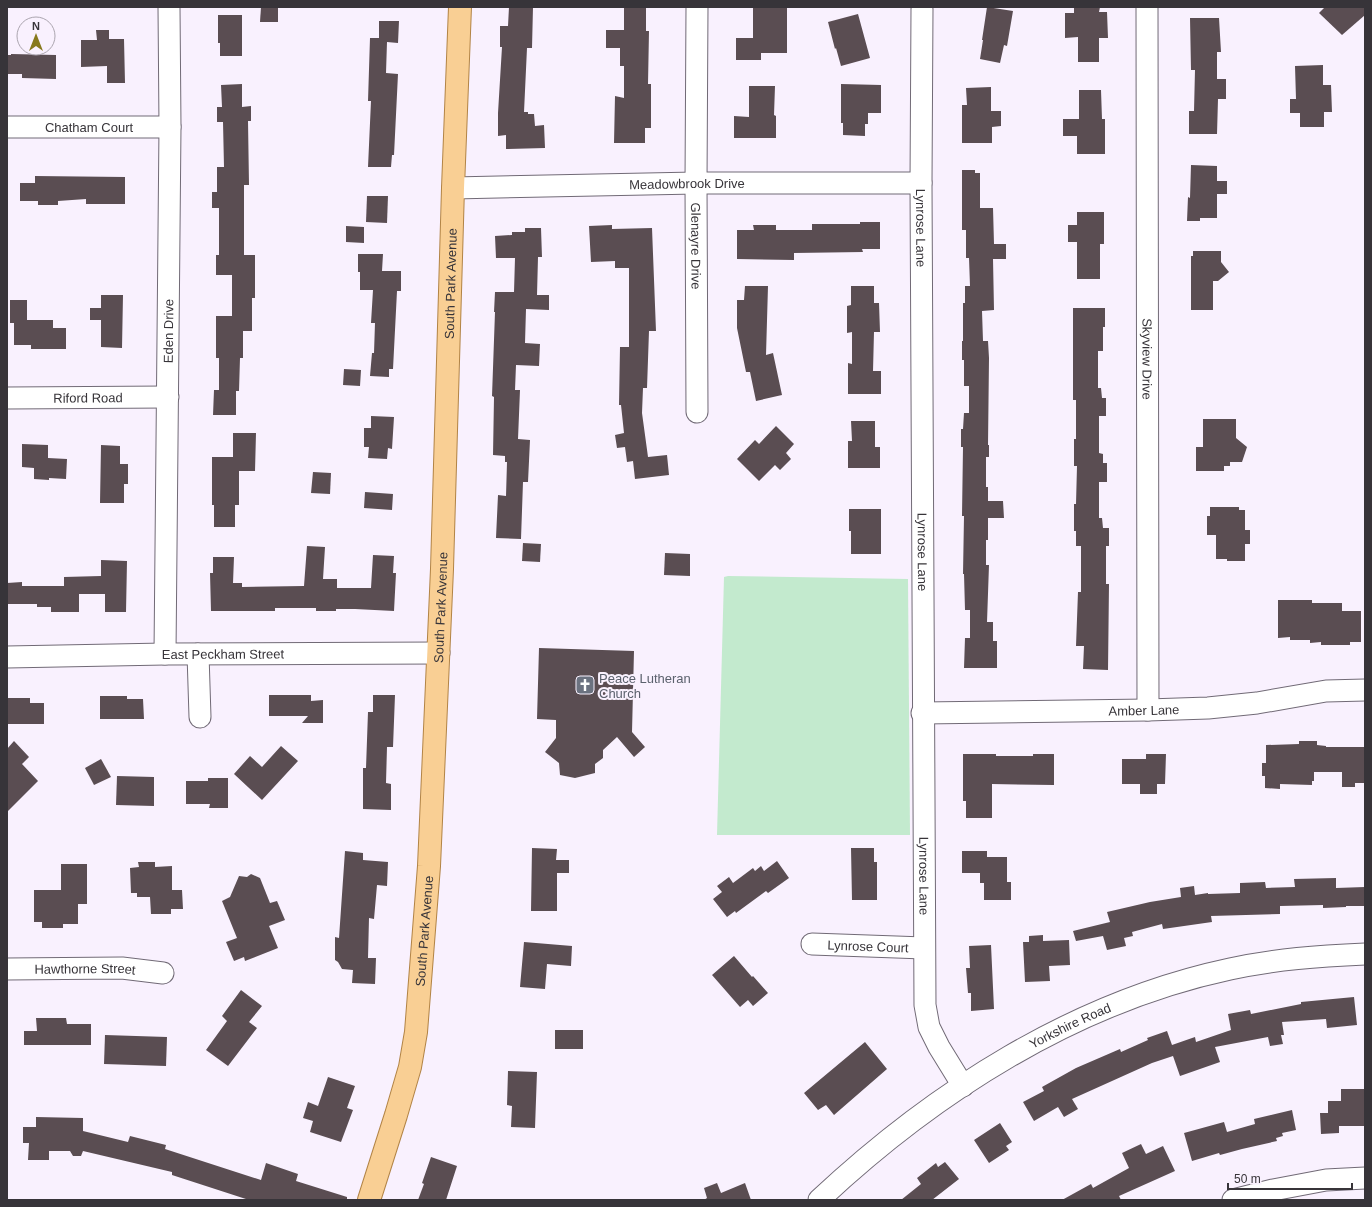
<svg xmlns="http://www.w3.org/2000/svg" width="1372" height="1207" viewBox="0 0 1372 1207" font-family="Helvetica,sans-serif">
<style>
.green{fill:#c3eace}
.building{fill:#5a4d52}
.lines{fill:none;stroke-linecap:round;stroke-linejoin:round}
.minor-casing{stroke:#716a76;stroke-width:23}
.major-casing{stroke:#b28446;stroke-width:24}
.minor{stroke:#fff;stroke-width:21}
.major{stroke:#f9cf94;stroke-width:22}
.labels{text-anchor:middle;dominant-baseline:central;stroke-width:4;stroke-linejoin:round;paint-order:stroke}
.street-label{font-size:13px;fill:#373439;stroke:#f9f1fe}
.worship-label{font-size:13px;fill:#5b616d;stroke:#f9f1fe;text-anchor:start}
</style>
<rect width="100%" height="100%" fill="#f9f1fe"/>
<!-- green -->
<polygon class="green" points="728,576 908,579 910,835 717,835 724,577"/>
<!-- building -->
<g class="building">
<polygon points="261,7 278,7 278,22 260,22"/>
<polygon points="509,7 533,7 532,48 527,48 524,112 528,112 528,114 534,114 535,126 544,125 545,148 506,149 506,135 498,136 498,113 502,47 500,47 500,26 508,26"/>
<polygon points="624,7 646,7 646,31 649,31 648,84 651,84 651,128 645,128 645,143 614,143 615,96 624,98 624,66 620,66 620,48 606,48 606,30 624,30"/>
<polygon points="753,7 787,7 787,53 761,53 761,60 736,60 736,38 753,38"/>
<polygon points="987,7 1013,11 1007,46 1004,45 1000,63 980,59 983,40 982,40"/>
<polygon points="1074,7 1100,7 1099,12 1107,12 1108,38 1099,38 1099,62 1078,62 1078,37 1065,38 1065,13 1074,13"/>
<polygon points="1325,7 1365,7 1365,15 1342,35 1319,13"/>
<polygon points="858,14 870,58 841,66 836,48 835,49 828,22"/>
<polygon points="218,15 242,15 242,56 220,56 220,43 218,43"/>
<polygon points="1190,18 1219,18 1221,52 1217,52 1217,79 1226,79 1226,99 1218,99 1217,134 1189,134 1189,111 1194,111 1195,70 1191,70"/>
<polygon points="379,21 399,21 398,43 387,42 386,73 398,74 394,155 392,155 391,167 368,167 371,101 368,101 370,38 379,38"/>
<polygon points="96,30 109,30 109,39 124,39 125,83 107,83 107,66 81,67 81,40 97,40"/>
<polygon points="11,54 56,55 56,79 22,78 22,74 7,74 7,55 11,55"/>
<polygon points="1323,65 1323,85 1331,85 1332,112 1324,112 1324,127 1300,127 1300,113 1290,113 1290,99 1296,99 1295,66"/>
<polygon points="242,84 242,107 251,106 251,121 248,121 249,185 244,185 244,255 255,255 255,298 252,298 252,331 243,331 243,358 240,358 239,391 236,391 236,415 213,415 214,390 219,390 219,358 216,358 216,316 232,316 232,275 216,275 216,255 219,255 219,208 212,208 212,192 217,192 217,167 224,167 223,122 217,122 217,107 222,107 221,85"/>
<polygon points="841,84 881,85 881,113 868,113 868,124 865,124 865,136 843,135 843,123 841,123"/>
<polygon points="749,86 775,86 774,115 776,116 776,138 734,138 734,116 749,117"/>
<polygon points="991,87 991,111 1001,111 1001,126 992,127 992,143 962,143 962,105 967,105 966,88"/>
<polygon points="1079,90 1101,90 1102,119 1105,119 1105,154 1077,154 1077,136 1063,136 1063,119 1079,119"/>
<polygon points="1191,165 1217,166 1217,181 1227,181 1227,194 1217,194 1217,218 1200,218 1200,221 1187,221 1188,197 1190,198"/>
<polygon points="962,170 975,170 975,173 980,173 980,208 993,208 994,244 1006,244 1006,259 993,259 994,310 982,311 983,341 988,341 989,358 988,445 989,445 989,457 986,457 986,487 988,487 988,501 1003,501 1004,518 988,518 988,540 986,540 986,565 989,565 987,622 993,622 993,641 997,641 997,668 964,668 965,638 970,638 970,610 965,610 964,574 963,574 964,516 962,516 963,447 961,447 961,429 963,429 964,413 969,413 969,386 964,386 964,360 962,360 962,341 963,341 963,303 965,303 965,286 970,286 969,258 966,258 966,230 962,230"/>
<polygon points="35,176 125,177 125,204 86,204 86,199 58,201 58,205 38,205 38,201 20,201 20,183 35,183"/>
<polygon points="367,196 388,196 387,223 366,222"/>
<polygon points="1077,212 1104,212 1104,244 1100,244 1100,279 1077,279 1077,242 1068,242 1068,225 1077,225"/>
<polygon points="860,222 880,222 880,249 862,249 863,252 794,253 794,260 737,259 737,230 754,230 753,225 776,225 776,230 812,230 812,224 860,224"/>
<polygon points="612,225 612,229 652,228 656,331 649,331 647,388 643,388 642,413 648,457 667,455 669,475 635,479 633,461 627,462 625,447 617,448 615,435 624,433 621,405 619,405 620,347 629,347 629,268 615,268 615,261 591,262 589,226"/>
<polygon points="346,226 364,227 364,243 346,242"/>
<polygon points="525,228 541,228 542,257 538,257 537,295 549,295 549,310 526,309 525,343 540,344 539,366 516,365 515,390 520,390 518,439 530,440 528,482 523,482 521,539 496,538 498,495 506,496 507,462 505,462 505,456 493,455 494,397 492,396 495,312 494,312 495,292 514,292 515,258 496,258 495,236 512,235 512,232 525,232"/>
<polygon points="1193,251 1221,251 1221,262 1229,272 1218,281 1213,281 1213,310 1191,310 1191,256 1193,256"/>
<polygon points="358,254 383,254 382,271 401,271 401,291 397,291 393,369 389,369 389,377 370,376 372,353 374,353 375,323 371,323 373,290 360,290 360,272 358,272"/>
<polygon points="745,286 768,286 766,355 773,353 782,395 756,401 750,372 746,372 737,328 737,300 744,300"/>
<polygon points="851,286 874,286 874,303 879,303 880,332 874,332 873,371 881,371 881,394 848,394 848,363 852,364 852,332 847,333 847,306 851,305"/>
<polygon points="101,295 123,295 122,348 101,347 101,320 90,320 90,308 101,308"/>
<polygon points="10,300 27,300 27,320 53,320 53,328 66,328 66,349 31,349 31,345 14,345 14,323 10,323"/>
<polygon points="1073,308 1105,308 1105,327 1103,327 1103,351 1098,351 1098,388 1101,388 1102,398 1106,398 1106,416 1099,416 1099,453 1103,454 1103,463 1107,463 1107,482 1099,482 1099,518 1102,518 1103,528 1109,528 1109,546 1106,546 1106,584 1109,584 1108,670 1083,669 1084,646 1076,646 1078,592 1081,592 1081,546 1076,546 1076,531 1074,531 1074,504 1076,504 1077,466 1074,466 1074,439 1076,439 1076,400 1073,400"/>
<polygon points="344,369 361,370 360,386 343,385"/>
<polygon points="371,416 394,417 392,449 388,448 387,459 368,458 369,447 364,447 364,428 371,428"/>
<polygon points="1203,419 1236,419 1236,438 1247,447 1242,462 1230,462 1230,466 1224,466 1224,471 1196,471 1196,447 1203,447"/>
<polygon points="851,421 875,421 875,447 880,447 880,468 848,468 848,441 852,441"/>
<polygon points="776,426 794,444 786,453 791,459 780,470 775,465 759,481 737,459 755,440 759,444"/>
<polygon points="233,433 256,433 255,471 239,471 239,505 235,505 235,527 214,527 214,505 212,505 212,457 233,457"/>
<polygon points="22,444 48,445 48,458 67,459 66,479 49,478 49,480 34,479 34,468 22,467"/>
<polygon points="101,445 120,446 120,464 128,464 128,484 124,484 124,503 100,503"/>
<polygon points="313,472 331,473 330,494 311,493"/>
<polygon points="365,492 393,494 392,510 364,508"/>
<polygon points="1210,507 1239,507 1239,510 1245,510 1245,530 1250,530 1250,544 1245,544 1245,561 1227,561 1227,559 1216,559 1216,535 1207,535 1207,516 1210,516"/>
<polygon points="849,509 881,509 881,554 851,554 851,531 849,531"/>
<polygon points="523,543 541,544 540,562 522,561"/>
<polygon points="307,546 325,547 323,579 337,579 337,588 371,588 373,555 394,556 393,573 396,573 394,611 355,609 336,609 336,611 316,611 316,608 275,608 275,611 211,611 210,573 213,573 213,557 234,557 233,583 242,583 242,587 304,586"/>
<polygon points="665,553 690,554 690,576 664,575"/>
<polygon points="101,560 127,561 126,612 105,612 105,594 79,594 79,612 51,612 51,607 37,607 37,604 7,604 7,583 22,582 22,586 64,586 64,577 101,576"/>
<polygon points="1278,600 1312,600 1312,603 1342,603 1342,611 1361,611 1361,642 1350,642 1350,645 1321,645 1321,642 1310,643 1310,640 1290,640 1290,637 1278,638"/>
<polygon points="539,648 634,651 632,732 645,747 634,757 617,737 603,750 603,758 595,764 595,773 575,778 560,775 559,763 545,752 556,738 556,720 537,719"/>
<polygon points="269,695 311,695 311,701 323,700 323,723 302,723 308,716 269,716"/>
<polygon points="373,695 395,695 393,747 387,747 386,783 391,784 391,810 363,809 363,768 366,768 368,712 373,712"/>
<polygon points="100,696 127,696 127,699 143,699 144,719 100,719"/>
<polygon points="7,698 30,698 30,703 44,703 44,724 7,724"/>
<polygon points="14,741 29,757 22,764 38,781 7,812 7,749"/>
<polygon points="1299,741 1317,741 1317,745 1326,746 1326,747 1365,747 1365,783 1355,783 1355,787 1342,787 1342,772 1314,772 1314,781 1312,781 1312,785 1280,784 1280,789 1265,788 1265,776 1262,776 1262,763 1266,763 1266,745 1299,744"/>
<polygon points="281,746 298,761 262,800 234,774 250,756 262,767"/>
<polygon points="963,754 996,754 996,756 1033,756 1033,754 1054,754 1054,785 992,784 992,818 966,818 966,801 963,801"/>
<polygon points="1146,754 1166,754 1165,784 1157,784 1157,794 1140,794 1140,784 1122,784 1122,759 1146,759"/>
<polygon points="101,759 111,777 94,785 85,768"/>
<polygon points="117,776 154,777 154,806 116,805"/>
<polygon points="208,778 228,778 228,808 209,808 210,804 186,804 186,781 208,781"/>
<polygon points="532,848 557,849 556,860 569,860 569,873 557,873 557,911 531,911"/>
<polygon points="851,848 874,848 874,862 877,862 877,900 852,900"/>
<polygon points="345,851 363,853 363,860 388,862 387,886 377,885 374,919 369,918 368,958 376,958 375,984 352,983 353,970 342,969 338,962 335,960 335,937 339,938"/>
<polygon points="962,851 987,851 987,857 1007,857 1007,882 1011,882 1011,900 984,900 984,883 980,883 980,873 962,873"/>
<polygon points="777,861 789,878 768,893 766,891 736,913 735,911 727,917 713,899 722,892 717,886 729,877 733,883 753,868 755,871 761,866 764,871"/>
<polygon points="138,862 155,862 155,867 172,866 172,890 182,890 183,909 171,909 171,914 151,914 150,897 137,897 137,893 131,893 130,868 139,867"/>
<polygon points="61,864 87,864 87,904 78,904 78,924 63,924 63,928 42,928 42,922 34,922 34,890 61,890"/>
<polygon points="251,874 260,878 270,903 277,901 285,920 269,926 278,948 245,961 244,957 234,961 226,942 237,938 222,901 230,897 239,876 247,877"/>
<polygon points="1336,878 1336,888 1365,887 1365,906 1346,906 1346,907 1323,908 1323,905 1280,906 1280,914 1211,916 1212,922 1163,929 1162,924 1132,932 1133,936 1124,938 1126,946 1107,950 1103,936 1076,941 1073,931 1110,922 1107,912 1150,902 1181,897 1180,888 1194,886 1195,895 1208,893 1208,894 1240,893 1240,883 1265,882 1266,888 1295,887 1294,879"/>
<polygon points="1043,935 1043,941 1069,940 1070,965 1049,966 1050,981 1025,982 1023,942 1029,942 1029,936"/>
<polygon points="524,942 572,946 571,966 547,964 545,989 520,987"/>
<polygon points="991,945 994,1009 971,1011 971,993 968,993 966,968 970,968 969,946"/>
<polygon points="734,956 752,977 753,976 768,993 753,1006 748,1000 740,1007 712,975"/>
<polygon points="241,990 262,1006 249,1022 257,1028 228,1066 206,1050 227,1021 222,1016"/>
<polygon points="1354,997 1357,1025 1327,1028 1326,1019 1282,1022 1284,1035 1281,1035 1283,1044 1270,1046 1268,1037 1215,1047 1220,1062 1180,1076 1173,1056 1152,1063 1072,1099 1078,1109 1064,1117 1058,1107 1034,1121 1023,1102 1044,1091 1042,1087 1076,1068 1120,1049 1121,1052 1148,1040 1147,1038 1167,1031 1172,1045 1195,1037 1196,1042 1231,1030 1228,1014 1250,1010 1251,1014 1301,1004 1301,1002"/>
<polygon points="36,1018 66,1018 67,1024 91,1024 91,1045 24,1045 24,1031 37,1031"/>
<rect x="555" y="1030" width="28" height="19"/>
<polygon points="105,1035 167,1037 166,1066 104,1064"/>
<polygon points="865,1042 887,1069 834,1115 826,1105 818,1110 804,1093"/>
<polygon points="508,1071 537,1072 535,1128 511,1127 512,1106 507,1105"/>
<polygon points="328,1077 355,1086 347,1108 353,1110 341,1142 310,1132 313,1121 303,1118 308,1102 318,1106"/>
<polygon points="1341,1089 1365,1089 1365,1126 1339,1126 1339,1133 1321,1134 1320,1113 1328,1113 1328,1101 1341,1101"/>
<polygon points="1292,1110 1296,1130 1282,1133 1283,1136 1276,1138 1277,1141 1242,1149 1220,1155 1219,1153 1192,1161 1184,1133 1224,1122 1227,1132 1255,1124 1254,1119"/>
<polygon points="36,1117 83,1118 83,1131 128,1142 130,1136 166,1145 165,1149 261,1180 266,1163 298,1174 296,1181 347,1197 347,1200 249,1200 172,1175 172,1172 83,1151 81,1156 73,1156 70,1151 49,1151 49,1160 28,1160 29,1143 23,1143 23,1127 36,1127"/>
<polygon points="1000,1123 1012,1142 1006,1146 1009,1150 989,1163 974,1140"/>
<polygon points="1141,1144 1146,1154 1163,1146 1175,1171 1119,1196 1121,1200 1062,1200 1091,1184 1093,1188 1129,1168 1122,1153"/>
<polygon points="431,1157 457,1166 446,1200 418,1200 424,1184 422,1183"/>
<polygon points="945,1162 959,1179 932,1200 901,1200 921,1184 917,1178 936,1163 938,1167"/>
<polygon points="717,1183 721,1193 745,1183 751,1200 704,1200 707,1198 704,1188"/>
</g>
<g class="lines">
<defs>
<g id="minor">
<path id="s1" d="M697 7 696 183 697 412"/>
<path id="s2" d="M1147 7 1148 710"/>
<path id="s3" d="M922 9 921 183 925 1005 929 1027 939 1047 963 1086"/>
<path id="s4" d="M7 127H170"/>
<path id="s5" d="M453 188 696 183H921"/>
<path id="s6" d="M7 398 168 397"/>
<path id="s7" d="M165 654 170 127 169 7"/>
<polyline points="198,654 200,717"/>
<path id="s8" d="M7 657 165 654 439 653"/>
<path id="s9" d="M922 713 1148 710 1208 708 1257 703 1326 691 1365 690"/>
<path id="s10" d="M812 944 924 948"/>
<path id="s11" d="M7 969 122 968 163 973"/>
<path id="s12" d="M819 1200C934 1092 1075 1002 1230 969 1275 959 1320 956 1365 954"/>
<polyline points="1233,1200 1273,1190 1326,1180 1365,1178"/>
</g>
<g id="major">
<path id="s13" d="M369 1200 396 1115 410 1067 416 1032 429 866 442 569 453 188 460 7"/>
</g>
</defs>
<!-- minor casing -->
<use href="#minor" class="minor-casing"/>
<!-- major casing -->
<use href="#major" class="major-casing"/>
<!-- minor -->
<use href="#minor" class="minor"/>
<!-- major -->
<use href="#major" class="major"/>
</g>
<!-- icons -->
<defs>
<symbol id="church-square" viewBox="-11 -11 22 22"><rect x="-9" y="-9" width="18" height="18" rx="4" fill="#6b7280" stroke="#f9f1fe"/><path d="M-1.2-6h2.4v3.5h3.3v2.4h-3.3V6h-2.4V-.1h-3.3v-2.4h3.3Z" fill="#fff"/></symbol>
</defs>
<g fill-rule="evenodd">
<use href="#church-square" x="574" y="674" width="22" height="22"/>
</g>
<g class="labels">
<!-- street labels -->
<g class="street-label">
<text stroke="none"><textPath href="#s4" startOffset="82">Chatham Court</textPath></text>
<text stroke="none"><textPath href="#s5" startOffset="234">Meadowbrook Drive</textPath></text>
<text stroke="none"><textPath href="#s3" startOffset="219">Lynrose Lane</textPath></text>
<text stroke="none"><textPath href="#s1" startOffset="239">Glenayre Drive</textPath></text>
<text stroke="none"><textPath href="#s13" startOffset="924">South Park Avenue</textPath></text>
<text stroke="none"><textPath href="#s7" startOffset="323">Eden Drive</textPath></text>
<text stroke="none"><textPath href="#s2" startOffset="352">Skyview Drive</textPath></text>
<text stroke="none"><textPath href="#s6" startOffset="81">Riford Road</textPath></text>
<text stroke="none"><textPath href="#s3" startOffset="543">Lynrose Lane</textPath></text>
<text stroke="none"><textPath href="#s13" startOffset="600">South Park Avenue</textPath></text>
<text stroke="none"><textPath href="#s8" startOffset="216">East Peckham Street</textPath></text>
<text stroke="none"><textPath href="#s9" startOffset="222">Amber Lane</textPath></text>
<text stroke="none"><textPath href="#s3" startOffset="867">Lynrose Lane</textPath></text>
<text stroke="none"><textPath href="#s13" startOffset="276">South Park Avenue</textPath></text>
<text stroke="none"><textPath href="#s10" startOffset="56">Lynrose Court</textPath></text>
<text stroke="none"><textPath href="#s11" startOffset="78">Hawthorne Street</textPath></text>
<text stroke="none"><textPath href="#s12" startOffset="307">Yorkshire Road</textPath></text>
</g>
<!-- worship labels -->
<g class="worship-label">
<text x="599" y="678">Peace Lutheran<tspan x="599" dy="15">Church</tspan></text>
</g>
</g>
<!-- border -->
<rect width="1372" height="1207" fill="none" stroke="#373439" stroke-width="16"/>
<!-- north arrow -->
<g transform="translate(36 36)"><circle r="19" fill="#f9f1fe" stroke="#aba5af"/>
<path d="M0-3L7 15L0 10L-7 15Z" fill="#87791d"/>
<text y="-6" font-size="11" font-weight="bold" text-anchor="middle" fill="#373439">N</text>
</g>
<!-- scale -->
<path d="M1228 1183v6h124v-6" fill="none" stroke="#373439" stroke-width="2"/>
<text x="1234" y="1183" font-size="12" fill="#373439" stroke="#f9f1fe" stroke-width="3" paint-order="stroke">50 m</text>
</svg>
